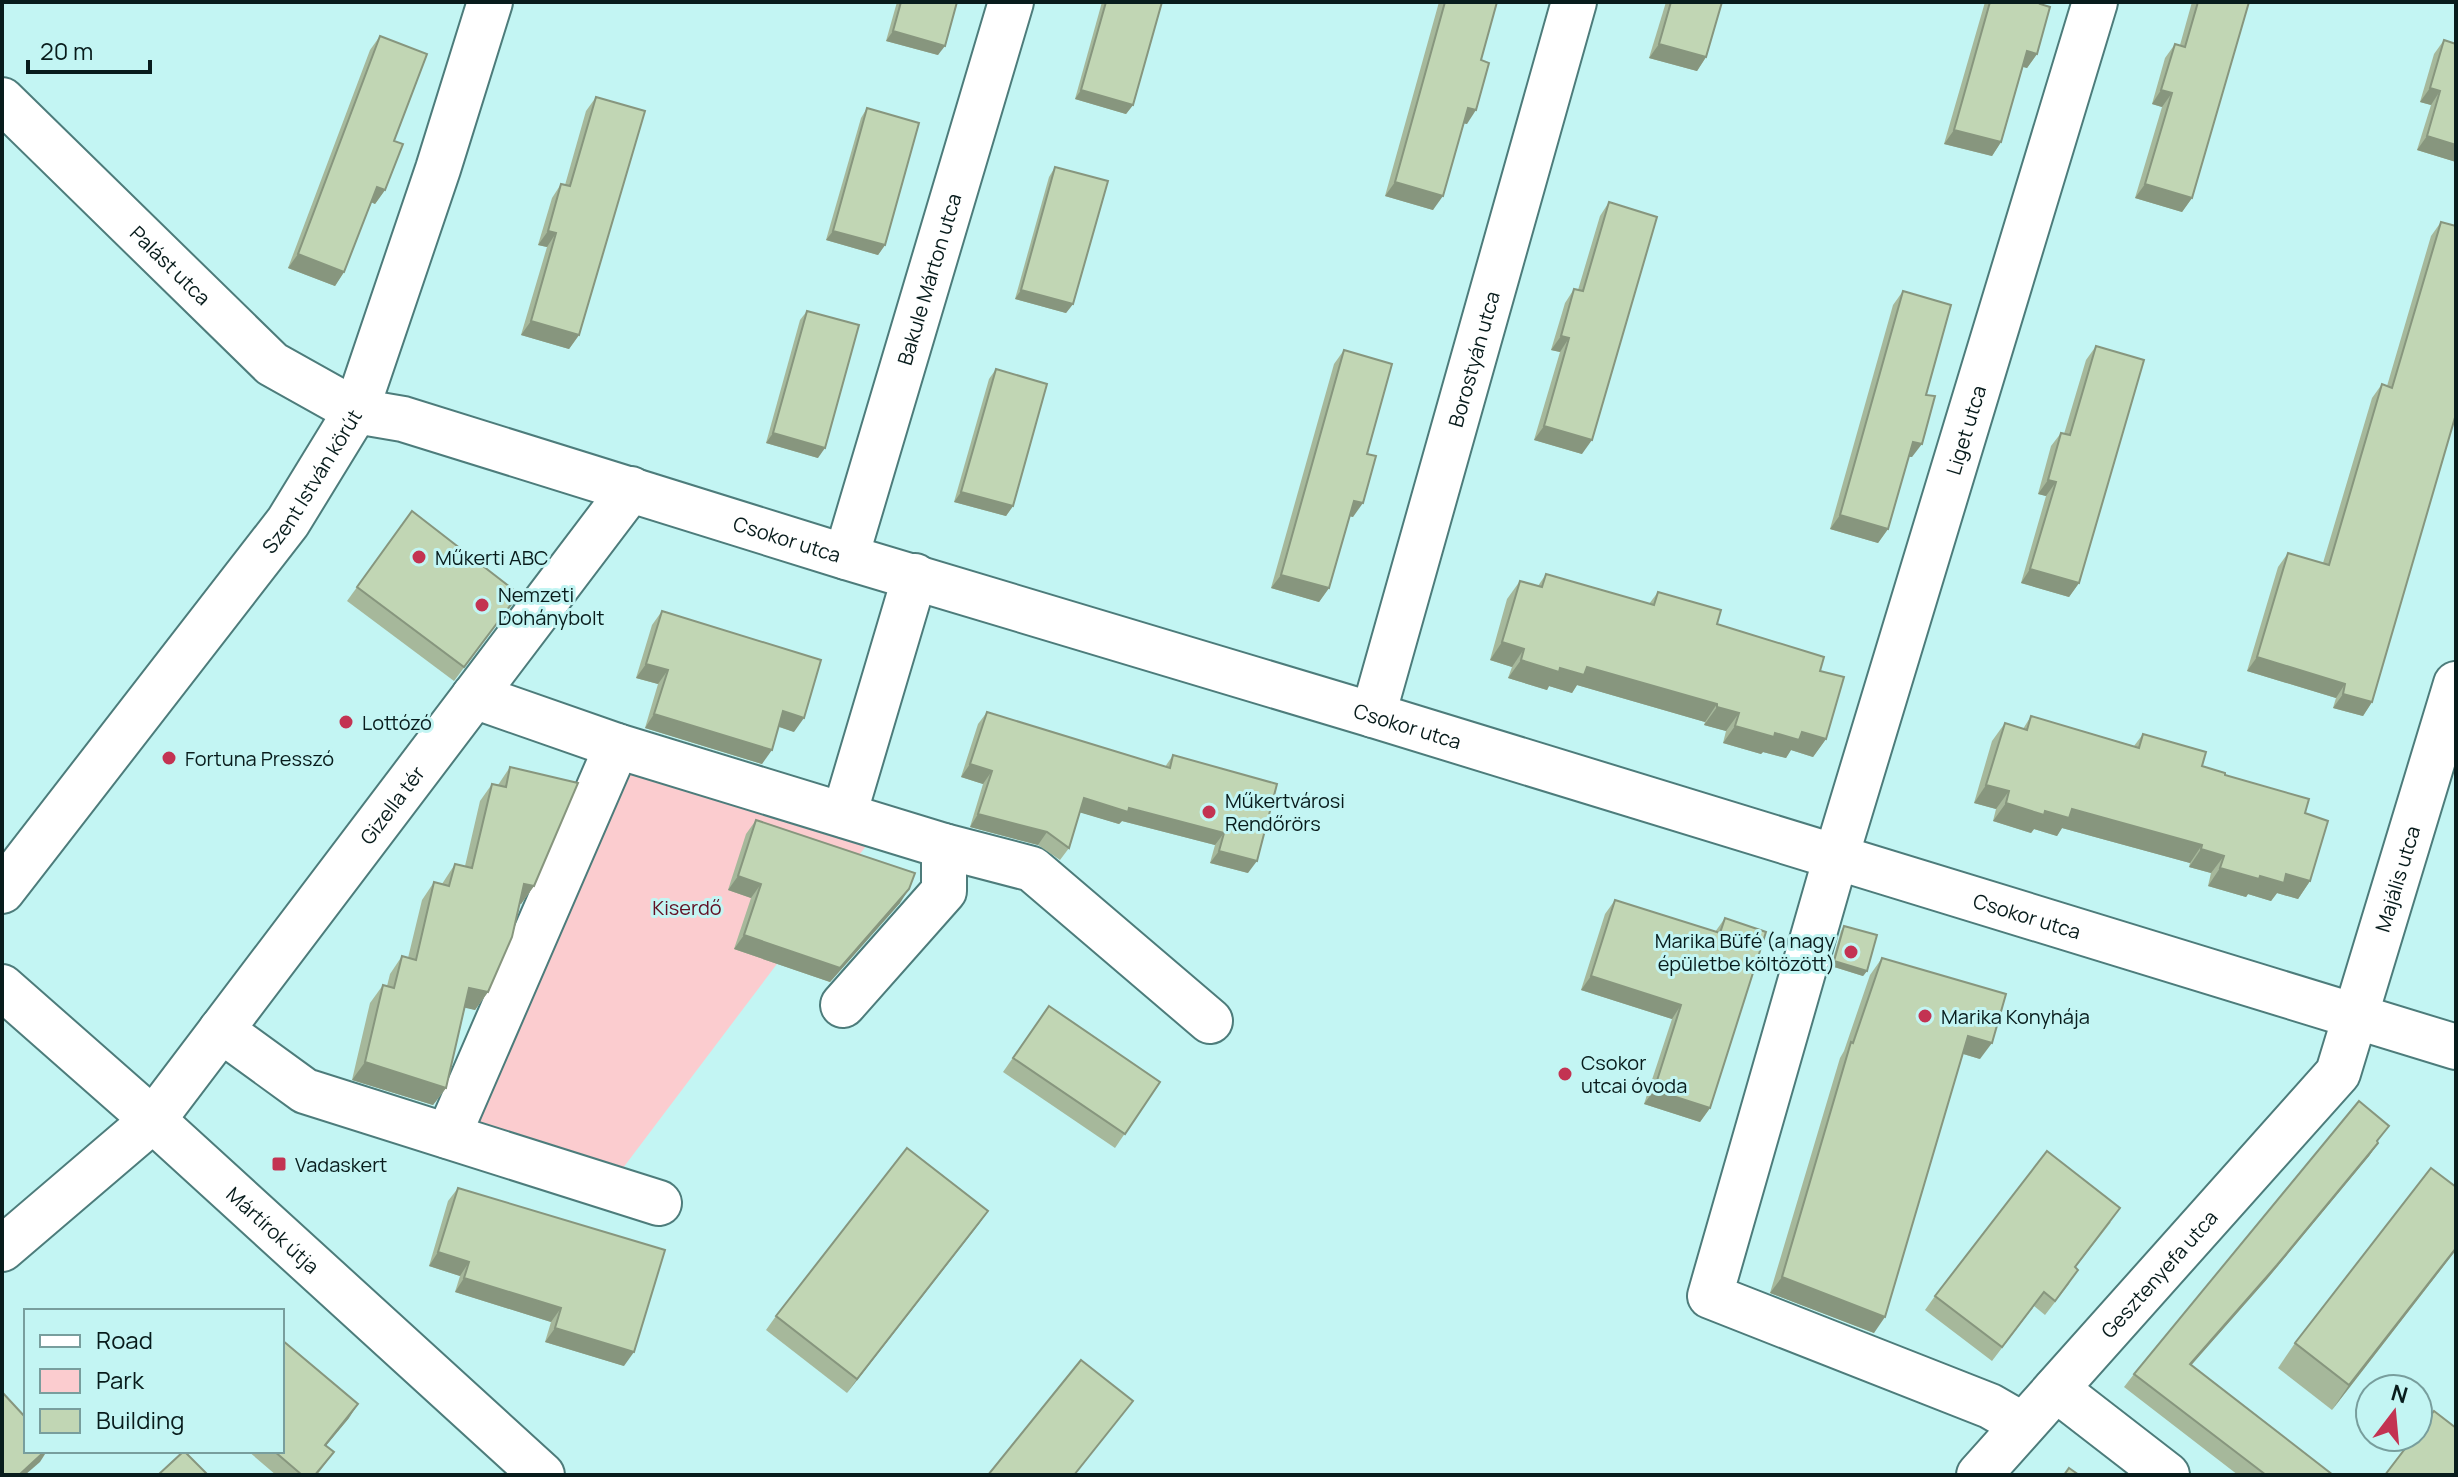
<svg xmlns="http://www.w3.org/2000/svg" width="2458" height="1477" viewBox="0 0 2458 1477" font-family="Manrope,sans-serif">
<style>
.green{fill:#fbcccf}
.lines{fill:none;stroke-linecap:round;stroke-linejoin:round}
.minor-casing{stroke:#4d7c7b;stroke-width:48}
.minor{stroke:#fff;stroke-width:44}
.wall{fill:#a6b89b}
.shaded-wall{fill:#87967e}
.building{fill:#c1d6b4;stroke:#87967e;stroke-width:2}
.poi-dot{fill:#c33352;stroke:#c3f5f3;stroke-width:3}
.labels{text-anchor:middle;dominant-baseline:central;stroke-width:6;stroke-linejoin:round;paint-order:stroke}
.street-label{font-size:20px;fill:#081c1c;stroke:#c3f5f3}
.poi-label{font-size:20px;fill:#081c1c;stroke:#c3f5f3;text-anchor:start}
.park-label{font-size:20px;fill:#610f23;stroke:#c3f5f3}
</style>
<rect width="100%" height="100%" fill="#c3f5f3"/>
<!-- green -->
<polygon class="green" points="631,771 866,846 623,1168 475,1122"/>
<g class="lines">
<defs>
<g id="minor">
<path id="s1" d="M2 100 272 364 356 411 403 419 846 557 1373 715 2456 1047"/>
<path id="s2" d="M846 557 1011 2"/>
<polyline points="474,696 617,746 944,846 1032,869 1210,1021"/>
<path id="s3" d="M1373 715 1574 2"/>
<polyline points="844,815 915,576"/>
<path id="s4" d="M2 891 288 522 356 411 438 169 490 2"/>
<path id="s5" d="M2 987 153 1120 542 1475"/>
<polyline points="843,1005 944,891 944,846"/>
<polyline points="221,1030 305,1091 659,1203"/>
<polyline points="448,1136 617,746"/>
<path id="s6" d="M2 1249 153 1120 631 489"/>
<polyline points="2056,1389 2167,1475"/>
<path id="s7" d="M2023 1425 1990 1406 1710 1296 1836 857 2095 2"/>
<path id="s8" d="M1979 1475 2338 1073 2456 684"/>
</g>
</defs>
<!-- minor casing -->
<use href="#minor" class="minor-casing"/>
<!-- minor -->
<use href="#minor" class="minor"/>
</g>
<!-- wall -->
<g class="wall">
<polygon points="897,2 957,2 938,55 886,41"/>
<polygon points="1102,2 1162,2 1133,105 1126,114 1075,99"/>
<polygon points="1439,2 1497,2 1481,60 1467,124 1463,123 1433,210 1385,196"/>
<polygon points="1666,2 1722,2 1706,57 1697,71 1649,58"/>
<polygon points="1985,2 2041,2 2037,54 2027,68 2023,67 2001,142 1992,156 1944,144"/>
<polygon points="2192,2 2249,2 2192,198 2182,212 2135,198 2162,107 2152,104 2165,58 2175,44 2180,45"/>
<polygon points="380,36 394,141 385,190 375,204 371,202 344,272 335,286 288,268 370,50"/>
<polygon points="2444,40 2456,44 2456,162 2417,150 2431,105 2420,102 2434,54"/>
<polygon points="596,97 579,335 569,349 521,335 547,247 538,245 552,198 561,184 565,185 586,111"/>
<polygon points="867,108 885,245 878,255 826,240 861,118"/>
<polygon points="1055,167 1073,304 1066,313 1015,299 1049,177"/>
<polygon points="1609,202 1582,454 1534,440 1560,352 1551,350 1565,303 1574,289 1578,290 1600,216"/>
<polygon points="2441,222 2372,702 2363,716 2333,708 2336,698 2247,671 2278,567 2288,553 2323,563 2372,398 2382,384 2387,386 2431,236"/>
<polygon points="1903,291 1926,395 1912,457 1908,457 1888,529 1878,543 1830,529 1893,305"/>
<polygon points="807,311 818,458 766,443 800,320"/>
<polygon points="2096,346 2079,583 2069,597 2021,583 2046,496 2038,494 2051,446 2061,433 2064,434 2086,360"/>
<polygon points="1344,350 1367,454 1353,517 1350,516 1329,588 1319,602 1271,588 1334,364"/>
<polygon points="996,369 1013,506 1006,516 954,502 989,379"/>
<polygon points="412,511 519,594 454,681 347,601"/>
<polygon points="1546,574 1649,604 1658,592 1717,624 1820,671 1826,739 1813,757 1791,750 1786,758 1763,752 1761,754 1723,743 1726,731 1704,725 1705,722 1577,685 1572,693 1549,686 1547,690 1508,678 1512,667 1490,660 1507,599 1520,581 1538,586"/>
<polygon points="662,611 794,732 779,727 762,764 645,728 658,684 636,678 652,625"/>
<polygon points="987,712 1165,767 1173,755 1248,873 1210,863 1215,845 1122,821 1119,824 1080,812 1069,848 1060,860 1038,845 970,827 983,784 961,777 978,724"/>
<polygon points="2031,716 2134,746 2143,734 2202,766 2225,775 2305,813 2310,881 2298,899 2277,893 2271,901 2248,894 2246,897 2208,886 2211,873 2189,867 2190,863 2062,828 2057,836 2034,829 2031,833 1993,821 1996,809 1974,803 1992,741 2005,723 2023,729"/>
<polygon points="510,767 534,886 521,904 520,904 488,992 475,1010 465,1007 446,1088 433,1105 352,1080 370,1003 383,985 387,986 390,974 402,956 408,958 422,900 434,882 442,884 455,864 465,866 480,801 492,784 498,785"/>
<polygon points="756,820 900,903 830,982 734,949 751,898 728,890 746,834"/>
<polygon points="1615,900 1715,932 1725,918 1710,1108 1700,1122 1644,1104 1672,1019 1581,990 1605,914"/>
<polygon points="1844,926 1867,971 1863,976 1831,966 1841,931"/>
<polygon points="1882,958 1980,1059 1963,1054 1874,1333 1770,1293 1840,1058 1844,1051 1870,975"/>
<polygon points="1049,1006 1160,1082 1115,1148 1003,1072"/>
<polygon points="2378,1142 2378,1143 2369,1156 2267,1279 2191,1365 2333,1475 2238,1475 2124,1387 2134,1374"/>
<polygon points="2456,1187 2456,1250 2332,1410 2278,1368 2295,1343"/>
<polygon points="458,1188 624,1366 545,1342 551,1322 455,1292 460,1276 429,1266 448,1201"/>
<polygon points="988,1211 847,1393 766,1330 776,1316"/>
<polygon points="2111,1222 2075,1268 2069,1284 2045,1315 2034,1306 1992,1361 1925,1310 1935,1296"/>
<polygon points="349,1418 326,1445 334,1452 317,1475 276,1475 248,1451 282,1451"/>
</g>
<!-- shaded-wall -->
<g class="shaded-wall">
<polygon points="893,31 945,46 938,55 886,41"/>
<polygon points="1659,44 1706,57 1697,71 1649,58"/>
<polygon points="2027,51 2037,54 2027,68 2017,65"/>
<polygon points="2430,88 2440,91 2431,105 2420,102"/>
<polygon points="1081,90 1133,105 1126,114 1075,99"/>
<polygon points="2161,90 2172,93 2162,107 2152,104"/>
<polygon points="1468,108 1476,110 1467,124 1458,122"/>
<polygon points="1954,130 2001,142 1992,156 1944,144"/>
<polygon points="2427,136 2456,145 2456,162 2417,150"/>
<polygon points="1395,182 1443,196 1433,210 1385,196"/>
<polygon points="2145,184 2192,198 2182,212 2135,198"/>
<polygon points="377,187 385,190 375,204 367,200"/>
<polygon points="548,231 556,233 547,247 538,245"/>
<polygon points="833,231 885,245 878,255 826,240"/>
<polygon points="298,254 344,272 335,286 288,268"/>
<polygon points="1021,290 1073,304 1066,313 1015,299"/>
<polygon points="531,321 579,335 569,349 521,335"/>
<polygon points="1561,336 1569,338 1560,352 1551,350"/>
<polygon points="1544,426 1592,440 1582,454 1534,440"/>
<polygon points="773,433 825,448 818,458 766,443"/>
<polygon points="1913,442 1922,444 1912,457 1903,456"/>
<polygon points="2048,480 2056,482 2046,496 2038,494"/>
<polygon points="961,492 1013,506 1006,516 954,502"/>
<polygon points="1354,501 1363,503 1353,517 1344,515"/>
<polygon points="1840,515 1888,529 1878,543 1830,529"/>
<polygon points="2030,569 2079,583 2069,597 2021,583"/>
<polygon points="1281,575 1329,588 1319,602 1271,588"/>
<polygon points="1502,642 1524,649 1512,667 1490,660"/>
<polygon points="2257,657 2345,684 2336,698 2247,671"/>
<polygon points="1521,660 1587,667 1717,704 1705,722 1577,685 1572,693 1549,686 1547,690 1508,678"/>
<polygon points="646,664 668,670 658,684 636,678"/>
<polygon points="2343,694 2372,702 2363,716 2333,708"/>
<polygon points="1717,707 1739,713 1726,731 1704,725"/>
<polygon points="783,711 804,718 794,732 774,725"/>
<polygon points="654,714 772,750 762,764 645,728"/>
<polygon points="1735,726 1775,733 1802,732 1826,739 1813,757 1791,750 1786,758 1763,752 1761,754 1723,743"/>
<polygon points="970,764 992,771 983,784 961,777"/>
<polygon points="1986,785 2009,791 1996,809 1974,803"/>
<polygon points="1084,798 1129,808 1224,833 1215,845 1122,821 1119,824 1075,811"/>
<polygon points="2006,803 2045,811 2072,809 2202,845 2190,863 2062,828 2057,836 2034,829 2031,833 1993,821"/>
<polygon points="978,814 1047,832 1038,845 970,827"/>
<polygon points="2201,849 2224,856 2211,873 2189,867"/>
<polygon points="1219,851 1257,861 1248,873 1210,863"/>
<polygon points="2220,868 2260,876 2286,874 2310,881 2298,899 2277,893 2271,901 2248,894 2246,897 2208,886"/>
<polygon points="738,876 761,884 751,898 728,890"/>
<polygon points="524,884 534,886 521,904 512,902"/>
<polygon points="909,889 900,903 830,982 734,949 744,935"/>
<polygon points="1834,961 1867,971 1863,976 1831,966"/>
<polygon points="1591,976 1681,1005 1672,1019 1581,990"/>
<polygon points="469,988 488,992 475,1010 457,1006"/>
<polygon points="1968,1036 1992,1043 1980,1059 1957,1052"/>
<polygon points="365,1062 446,1088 433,1105 352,1080"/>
<polygon points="1654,1090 1710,1108 1700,1122 1644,1104"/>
<polygon points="2378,1143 2369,1156 2267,1279 2180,1378 2190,1364"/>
<polygon points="988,1211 979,1224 847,1393 857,1379"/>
<polygon points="2456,1248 2456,1250 2332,1410 2349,1385"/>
<polygon points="438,1252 469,1262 460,1276 429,1266"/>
<polygon points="1782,1277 1885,1317 1874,1333 1770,1293"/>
<polygon points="464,1278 561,1308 551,1322 455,1292"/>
<polygon points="555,1328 634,1352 624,1366 545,1342"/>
<polygon points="358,1404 349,1418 315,1459 325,1445"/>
<polygon points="45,1451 47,1451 40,1462 25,1475 19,1475"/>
</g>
<!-- building -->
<g class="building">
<polygon points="901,2 957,2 945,46 893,31"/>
<polygon points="1106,2 1162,2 1133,105 1081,90"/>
<polygon points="1445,2 1497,2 1481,60 1489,63 1476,110 1468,108 1443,196 1395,182"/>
<polygon points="1671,2 1722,2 1706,57 1659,44"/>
<polygon points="1990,2 2041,2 2040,4 2050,7 2037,54 2027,51 2001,142 1954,130"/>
<polygon points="2198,2 2249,2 2192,198 2145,184 2172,93 2161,90 2175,44 2185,47"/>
<polygon points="380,36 427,54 394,141 403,144 385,190 377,187 344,272 298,254"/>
<polygon points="2444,40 2456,44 2456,145 2427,136 2440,91 2430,88"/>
<polygon points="596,97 645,111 579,335 531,321 556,233 548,231 561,184 570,186"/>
<polygon points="867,108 919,123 885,245 833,231"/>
<polygon points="1055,167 1108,181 1073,304 1021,290"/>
<polygon points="1609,202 1657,217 1592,440 1544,426 1569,338 1561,336 1574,289 1583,291"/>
<polygon points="2441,222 2456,226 2456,414 2372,702 2343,694 2345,684 2257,657 2288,553 2329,565 2382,384 2392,388"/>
<polygon points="1903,291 1951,305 1926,395 1935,396 1922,444 1913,442 1888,529 1840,515"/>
<polygon points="807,311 859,325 825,448 773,433"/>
<polygon points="2096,346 2144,360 2079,583 2030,569 2056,482 2048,480 2061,433 2070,435"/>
<polygon points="1344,350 1392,364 1367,454 1376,456 1363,503 1354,501 1329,588 1281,575"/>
<polygon points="996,369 1047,384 1013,506 961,492"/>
<polygon points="412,511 519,594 464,667 357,587"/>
<polygon points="1546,574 1654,605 1658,592 1721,610 1717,624 1824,657 1820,671 1844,677 1826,739 1802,732 1799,740 1775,733 1774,737 1735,726 1739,713 1717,707 1717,704 1587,667 1584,675 1560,668 1559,672 1521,660 1524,649 1502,642 1520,581 1542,587"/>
<polygon points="662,611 821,660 804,718 783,711 772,750 654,714 668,670 646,664"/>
<polygon points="987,712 1170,768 1173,755 1277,784 1257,861 1219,851 1224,833 1129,808 1128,812 1084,798 1069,848 1047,832 978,814 992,771 970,764"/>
<polygon points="2031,716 2139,748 2143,734 2206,752 2202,766 2225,773 2225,775 2309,799 2305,813 2328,821 2310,881 2286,874 2284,883 2260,876 2259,879 2220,868 2224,856 2201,849 2202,845 2072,809 2069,818 2045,811 2044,815 2006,803 2009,791 1986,785 2005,723 2027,730"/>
<polygon points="510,767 578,783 534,886 524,884 512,937 488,992 469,988 446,1088 365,1062 383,985 394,988 402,956 416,960 434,882 449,886 455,864 472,868 492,784 506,787"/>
<polygon points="756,820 915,873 909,889 840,968 744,935 761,884 738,876"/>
<polygon points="1615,900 1720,933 1725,918 1766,932 1710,1108 1654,1090 1681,1005 1591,976"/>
<polygon points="1844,926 1877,935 1867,971 1834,961"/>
<polygon points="1882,958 2006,994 1992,1043 1968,1036 1885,1317 1782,1277 1851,1042 1853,1043"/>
<polygon points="1049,1006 1160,1082 1125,1134 1013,1058"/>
<polygon points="2359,1101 2389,1126 2377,1141 2378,1143 2277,1265 2190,1364 2333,1475 2266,1475 2134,1374"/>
<polygon points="907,1148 988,1211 857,1379 776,1316"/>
<polygon points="2047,1151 2120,1208 2075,1267 2078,1270 2055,1301 2044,1292 2002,1347 1935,1296"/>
<polygon points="2431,1168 2456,1187 2456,1248 2349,1385 2295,1343"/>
<polygon points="458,1188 665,1250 634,1352 555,1328 561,1308 464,1278 469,1262 438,1252"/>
<polygon points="282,1340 358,1404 325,1445 334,1452 315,1475 302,1475 274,1451 282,1451"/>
<polygon points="1081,1360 1133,1401 1074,1475 988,1475"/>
<polygon points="2,1392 26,1418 26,1451 45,1451 19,1475 2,1475"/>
<polygon points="2434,1411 2456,1428 2456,1475 2385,1475 2414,1437 2418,1437 2418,1432"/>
<polygon points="184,1451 208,1475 158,1475"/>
<polygon points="2069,1468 2079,1475 2064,1475"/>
</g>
<!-- markers -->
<g class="poi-dot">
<circle cx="419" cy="557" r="8"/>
<circle cx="482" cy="605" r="8"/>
<circle cx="346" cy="722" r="8"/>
<circle cx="169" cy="758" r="8"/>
<circle cx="1209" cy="812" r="8"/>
<circle cx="1851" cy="952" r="8"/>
<circle cx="1925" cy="1016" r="8"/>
<circle cx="1565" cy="1074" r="8"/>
<rect x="271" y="1156" width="16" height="16" rx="4"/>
</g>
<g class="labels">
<!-- street labels -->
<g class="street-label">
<text stroke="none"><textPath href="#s1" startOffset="236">Palást utca</textPath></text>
<text stroke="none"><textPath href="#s2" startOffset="290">Bakule Márton utca</textPath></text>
<text stroke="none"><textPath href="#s3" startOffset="370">Borostyán utca</textPath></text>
<text stroke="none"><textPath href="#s7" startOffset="1242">Liget utca</textPath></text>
<text stroke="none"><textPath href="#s4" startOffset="514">Szent István körút</textPath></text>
<text stroke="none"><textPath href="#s1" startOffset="924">Csokor utca</textPath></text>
<text stroke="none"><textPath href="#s1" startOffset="1572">Csokor utca</textPath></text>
<text stroke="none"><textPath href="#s6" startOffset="594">Gizella tér</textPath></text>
<text stroke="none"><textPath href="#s8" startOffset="742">Majális utca</textPath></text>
<text stroke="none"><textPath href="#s1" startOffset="2220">Csokor utca</textPath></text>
<text stroke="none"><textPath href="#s5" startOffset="364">Mártírok útja</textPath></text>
<text stroke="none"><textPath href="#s8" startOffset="270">Gesztenyefa utca</textPath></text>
</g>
<!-- poi labels -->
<g class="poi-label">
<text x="435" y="557">Műkerti ABC</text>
<text x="498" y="594">Nemzeti<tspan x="498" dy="23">Dohánybolt</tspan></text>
<text x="362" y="722">Lottózó</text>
<text x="185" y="758">Fortuna Presszó</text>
<text x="1225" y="800">Műkertvárosi<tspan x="1225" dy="23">Rendőrörs</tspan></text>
<text x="1835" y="940" text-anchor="end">Marika Büfé (a nagy<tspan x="1835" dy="23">épületbe költözött)</tspan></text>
<text x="1941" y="1016">Marika Konyhája</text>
<text x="1581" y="1062">Csokor<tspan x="1581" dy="23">utcai óvoda</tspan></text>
<text x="295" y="1164">Vadaskert</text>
</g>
<!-- park labels -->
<g class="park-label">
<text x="687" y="907">Kiserdő</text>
</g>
</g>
<!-- border -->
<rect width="2458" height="1477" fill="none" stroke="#081c1c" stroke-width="8"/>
<!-- legend -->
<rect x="24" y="1309" width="260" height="144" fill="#c3f5f3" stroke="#789e9d" stroke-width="2"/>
<rect x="40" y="1335" width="40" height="12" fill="#ffffff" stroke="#789e9d" stroke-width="2"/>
<text x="96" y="1349" font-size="24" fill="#081c1c">Road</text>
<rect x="40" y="1369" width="40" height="24" fill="#fbcccf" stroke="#789e9d" stroke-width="2"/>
<text x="96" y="1389" font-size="24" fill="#081c1c">Park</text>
<rect x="40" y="1409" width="40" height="24" fill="#c1d6b4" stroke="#789e9d" stroke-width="2"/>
<text x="96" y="1429" font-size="24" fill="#081c1c">Building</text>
<!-- north arrow -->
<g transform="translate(2394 1413) rotate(16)"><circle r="38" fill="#c3f5f3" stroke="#789e9d" stroke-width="2"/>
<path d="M0-6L14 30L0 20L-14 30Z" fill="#c33352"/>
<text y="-12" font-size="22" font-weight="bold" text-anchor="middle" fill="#081c1c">N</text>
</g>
<!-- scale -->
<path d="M28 60v12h122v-12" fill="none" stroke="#081c1c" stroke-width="4"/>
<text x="40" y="60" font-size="24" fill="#081c1c" stroke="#c3f5f3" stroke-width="6" paint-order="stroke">20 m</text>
</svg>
